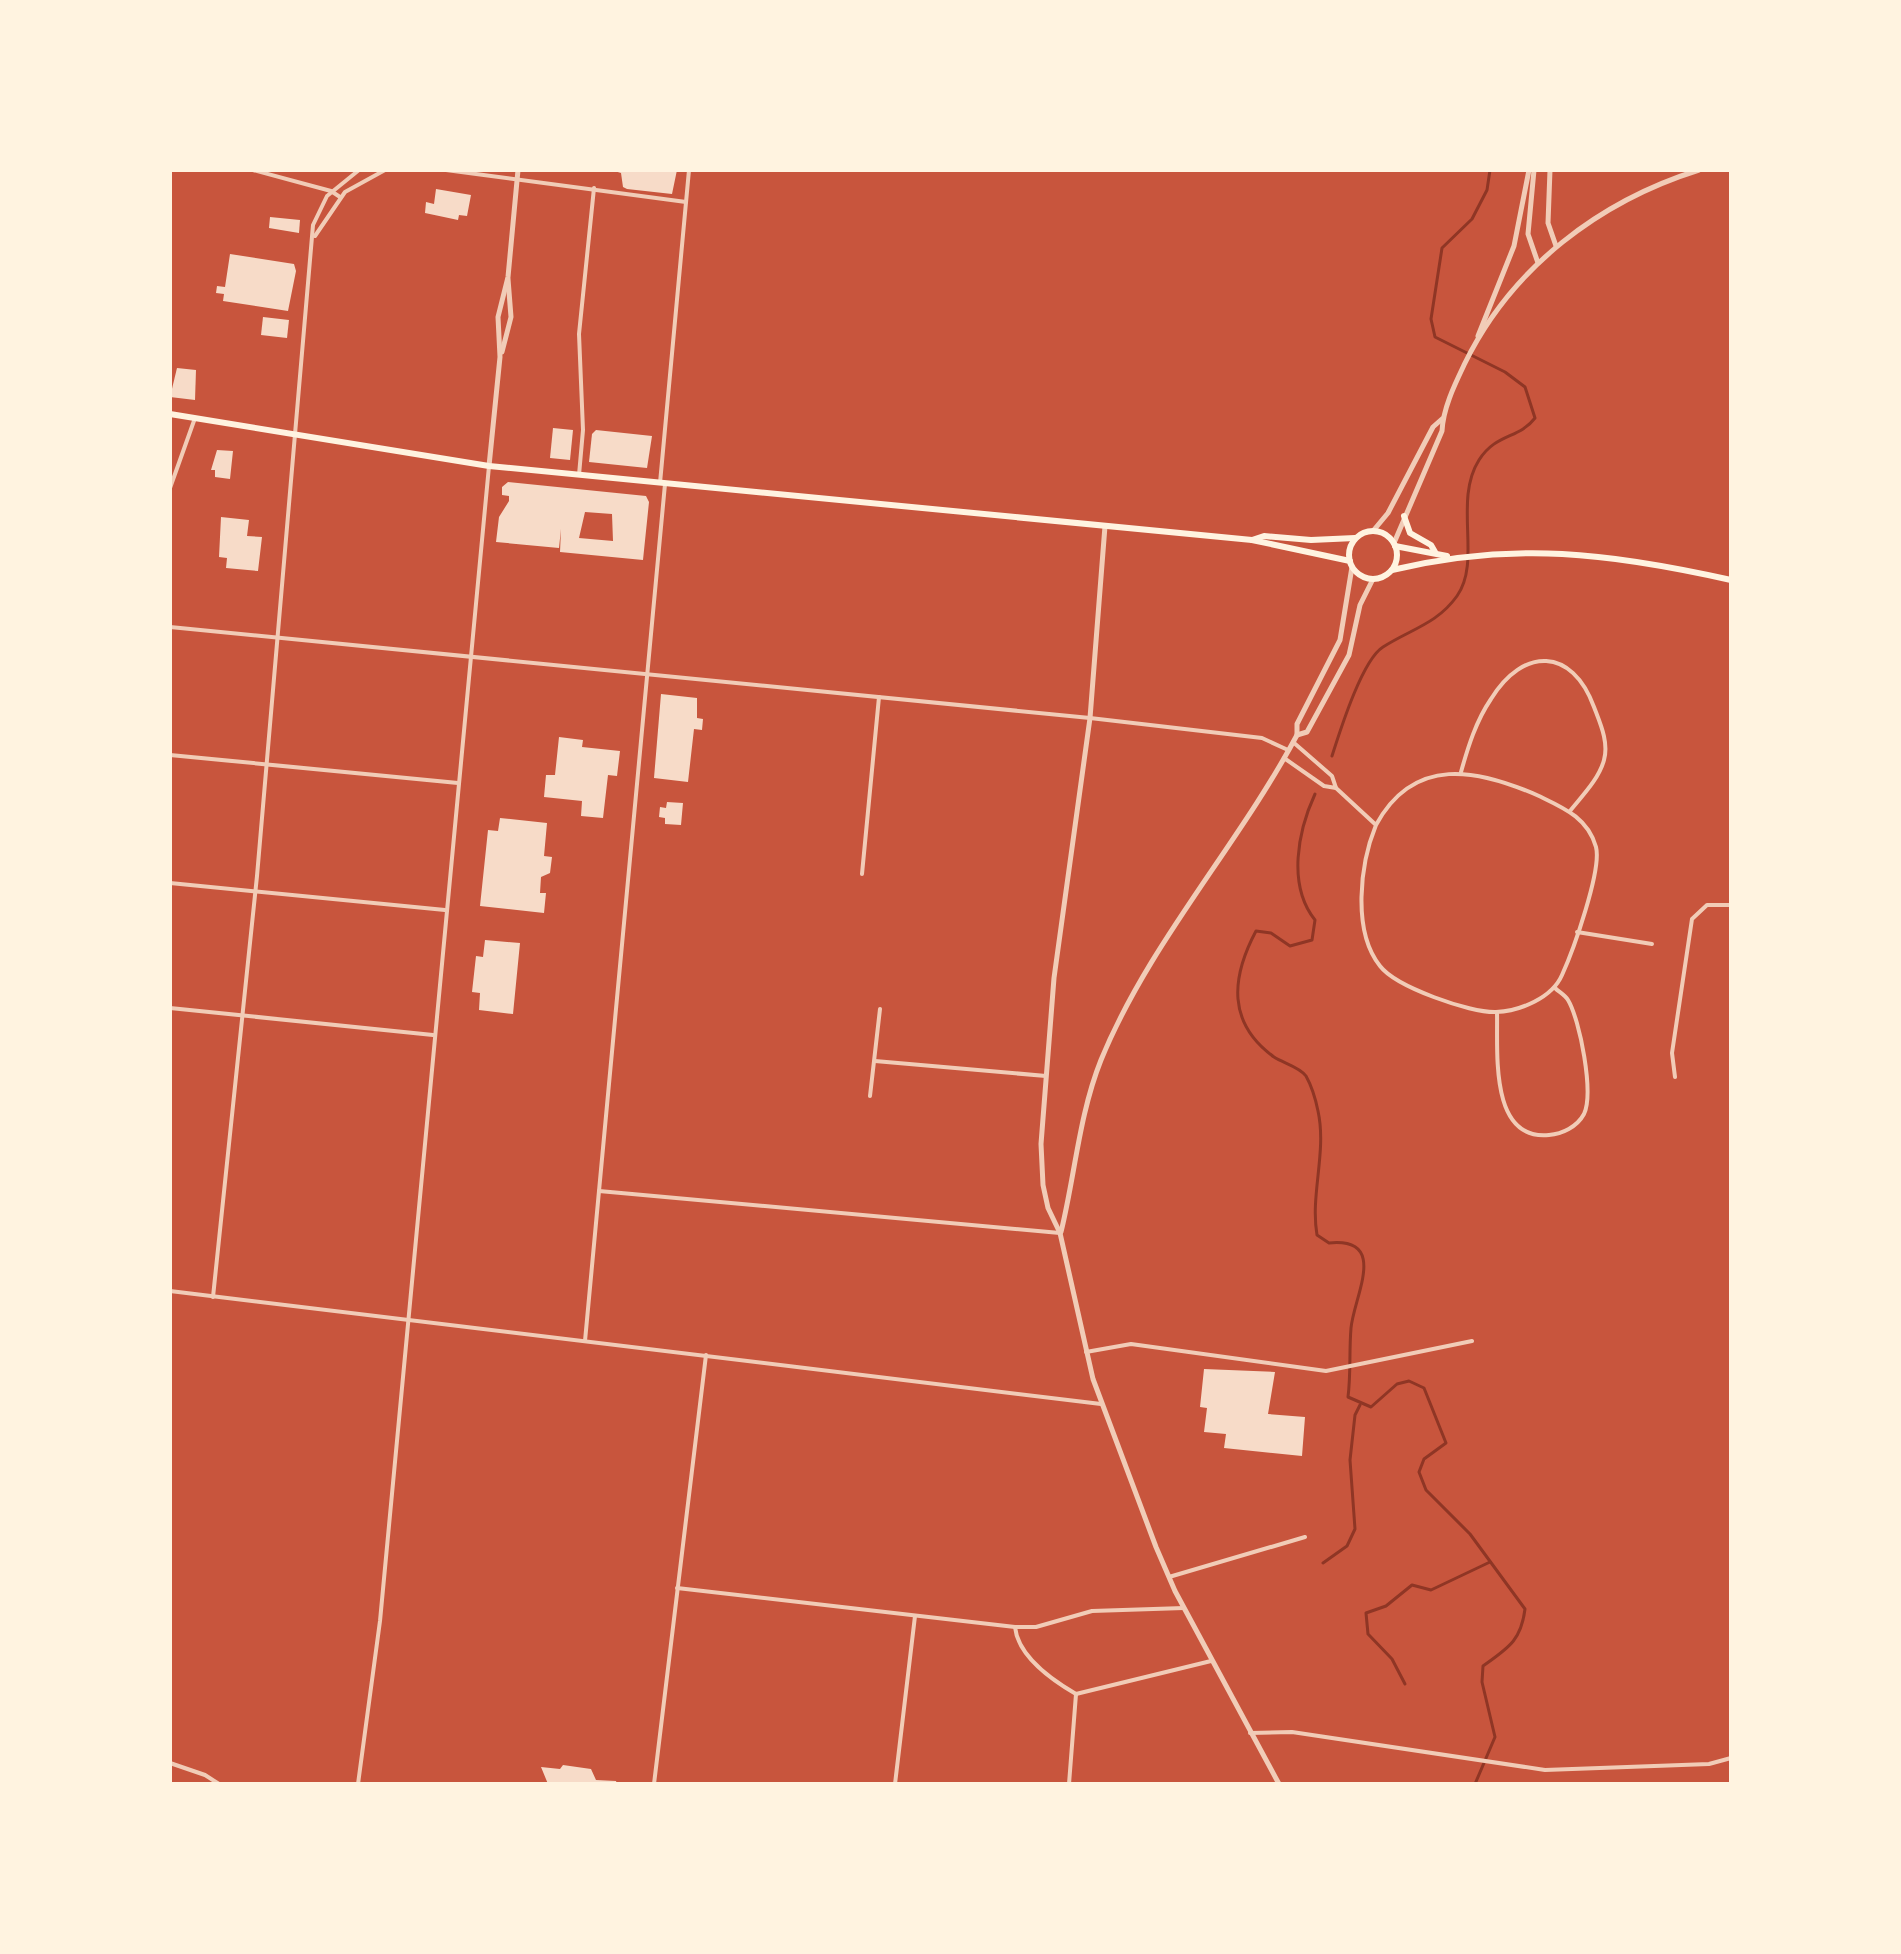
<svg xmlns="http://www.w3.org/2000/svg" width="1901" height="1954" viewBox="0 0 1901 1954" font-family="'Source Sans 3',sans-serif">
<style>
.lines{fill:none;stroke-linecap:round;stroke-linejoin:round}
.stream{stroke:#8f3625;stroke-width:3}
.building{fill:#f7dbc8;fill-rule:evenodd}
.minor{stroke:#f1ccb7;stroke-width:4}
.tertiary{stroke:#f1ccb7;stroke-width:5}
.secondary{stroke:#fff3e0;stroke-width:6}
</style>
<rect width="100%" height="100%" fill="#c8553d"/>
<g class="lines">
<!-- stream -->
<g class="stream">
<path d="M1332 756C1340 731 1362 660 1383 647 1411 629 1437 624 1457 596 1482 561 1453 501 1479 460 1496 433 1519 439 1535 418L1525 387 1505 372 1435 337 1431 319 1442 248 1472 219 1487 190 1490 170"/>
<path d="M1315 794C1298 831 1287 885 1315 920L1312 940 1290 946 1271 933 1256 931C1231 978 1227 1023 1274 1057 1283 1063 1300 1067 1306 1076 1311 1085 1316 1101 1318 1111 1327 1152 1310 1195 1317 1235L1329 1243C1389 1237 1354 1296 1351 1328 1349 1352 1351 1374 1348 1397L1371 1407 1397 1384 1409 1381 1424 1388 1446 1443 1424 1459 1419 1472 1426 1490 1470 1534 1525 1609C1521 1641 1508 1648 1483 1666L1482 1682 1495 1737 1475 1784"/>
<polyline points="1323,1563 1347,1546 1355,1529 1350,1460 1355,1415 1360,1405"/>
<polyline points="1405,1684 1392,1659 1368,1634 1366,1613 1386,1606 1412,1585 1431,1590 1490,1562"/>
</g>
</g>
<!-- building -->
<g class="building">
<polygon points="611,170 677,170 672,194 627,189 623,187 621,173"/>
<polygon points="436,189 471,195 467,216 459,215 458,220 425,213 426,202 434,204"/>
<polygon points="270,217 300,220 299,233 269,228"/>
<polygon points="230,254 294,264 296,271 288,311 223,301 224,294 216,293 217,286 225,287"/>
<polygon points="263,317 289,320 287,338 261,335"/>
<polygon points="177,368 196,370 195,400 170,397"/>
<polygon points="553,428 573,430 570,460 550,458"/>
<polygon points="596,430 652,436 647,468 589,462 592,434"/>
<polygon points="217,450 233,451 230,479 215,477 215,470 211,470"/>
<path d="M508 482 646 496 649 502 643 560 560 552 561 529 559 548 496 542 499 517 509 501V496L502 495V487ZM585 512 612 514 613 541 579 538Z"/>
<polygon points="221,517 249,520 247,536 262,537 258,571 226,568 227,558 219,557"/>
<polygon points="661,694 697,698 697,718 703,719 702,730 694,729 688,782 654,778"/>
<polygon points="559,737 583,740 582,747 620,751 617,776 608,775 603,818 581,816 582,801 544,797 546,775 555,775"/>
<polygon points="667,802 683,803 681,825 665,824 665,818 659,817 660,807 666,808"/>
<polygon points="500,818 547,823 544,856 552,857 550,873 541,877 540,893 546,893 544,913 480,906 488,830 498,831"/>
<polygon points="485,940 520,943 513,1014 479,1010 480,993 472,992 476,956 483,957"/>
<polygon points="1204,1369 1275,1372 1268,1414 1305,1417 1302,1456 1224,1448 1226,1434 1204,1432 1207,1408 1200,1407"/>
<polygon points="563,1765 591,1769 596,1780 616,1781 617,1784 548,1784 541,1767 560,1769"/>
</g>
<g class="lines">
<!-- minor -->
<g class="minor">
<polyline points="253,170 331,191 340,197"/>
<polyline points="446,170 686,202"/>
<polyline points="315,236 345,192 385,170"/>
<polyline points="579,475 583,430 579,334 594,188"/>
<polyline points="660,483 689,170"/>
<polyline points="170,488 195,418"/>
<polyline points="170,627 1090,718 1262,738 1288,750"/>
<polyline points="170,755 458,783"/>
<polyline points="1284,758 1324,786 1336,788 1332,776 1293,742"/>
<path d="M1461 772C1468 747 1476 721 1491 699 1523 647 1572 647 1594 707 1600 723 1609 742 1604 760 1599 779 1582 796 1570 811"/>
<path d="M1336 788 1376 825C1360 864 1352 931 1380 966 1396 987 1470 1013 1496 1012 1520 1011 1552 998 1562 975 1573 951 1602 870 1596 847 1588 818 1564 808 1539 796 1478 769 1414 755 1376 825"/>
<polyline points="862,874 879,697"/>
<polyline points="170,883 445,910"/>
<polyline points="1577,932 1652,944"/>
<polyline points="170,1008 433,1035"/>
<path d="M1497 1012C1498 1051 1489 1141 1549 1135 1562 1134 1577 1127 1584 1114 1594 1093 1580 1020 1568 1000 1565 995 1559 992 1555 988"/>
<polyline points="875,1061 1046,1076"/>
<polyline points="1675,1077 1672,1053 1692,919 1707,905 1731,905"/>
<polyline points="870,1096 880,1009"/>
<polyline points="599,1191 1060,1233"/>
<polyline points="170,1291 1101,1404"/>
<polyline points="213,1297 257,876 313,225 327,196 359,170"/>
<polyline points="585,1341 665,484"/>
<polyline points="1086,1352 1131,1344 1326,1371 1472,1341"/>
<polyline points="1169,1577 1305,1537"/>
<polyline points="677,1588 1015,1627 1036,1627 1092,1611 1184,1608"/>
<path d="M1015 1627C1018 1656 1052 1680 1076 1694L1211 1661"/>
<polyline points="1250,1733 1292,1732 1545,1770 1709,1764 1731,1758"/>
<polyline points="170,1763 205,1775 219,1784"/>
<polyline points="358,1784 380,1621 489,466"/>
<polyline points="654,1784 706,1355"/>
<polyline points="895,1784 915,1616"/>
<polyline points="1069,1784 1076,1694"/>
</g>
<!-- tertiary -->
<g class="tertiary">
<polyline points="1534,170 1528,234 1538,263"/>
<polyline points="1550,170 1548,223 1556,246"/>
<polyline points="1478,336 1514,246 1529,170"/>
<polyline points="502,352 511,317 508,279"/>
<polyline points="489,466 500,357 498,317 508,277 518,170"/>
<polyline points="1105,526 1090,718 1054,978 1041,1144 1043,1185 1048,1208 1060,1233 1093,1379 1156,1547 1175,1591 1279,1784"/>
<polyline points="1373,531 1388,513 1433,427 1442,419"/>
<path d="M1394 543 1442 431C1443 408 1455 384 1465 363 1512 267 1600 201 1699 170"/>
<polyline points="1297,735 1307,732 1349,655 1360,605 1373,579"/>
<path d="M1061 1232C1075 1175 1079 1115 1101 1060 1149 943 1238 846 1297 735V724L1340 640 1352 567"/>
</g>
<!-- secondary -->
<g class="secondary">
<polyline points="170,414 489,466 1252,540 1350,561"/>
<polyline points="1404,516 1410,533 1431,545 1435,552"/>
<circle cx="1373" cy="555" r="24"/>
<polyline points="1252,540 1264,536 1311,540 1355,538"/>
<polyline points="1395,546 1447,556"/>
<path d="M1392 570C1515 541 1610 553 1731 580"/>
</g>
</g>
<!-- border -->
<rect width="1901" height="1954" fill="none" stroke="#fff3e0" stroke-width="344"/>
</svg>
